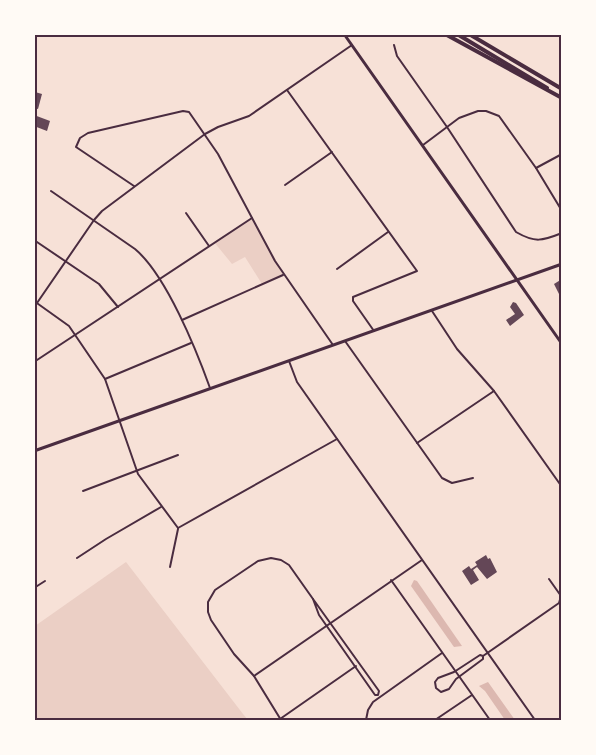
<svg xmlns="http://www.w3.org/2000/svg" width="596" height="755" viewBox="0 0 596 755" font-family="'Public Sans',sans-serif">
<style>
.green{fill:#ebcfc5}
.water{fill:#dcb8b0}
.building{fill:#644757}
.lines{fill:none;stroke-linecap:round;stroke-linejoin:round}
.minor{stroke:#4a2c40;stroke-width:2}
.tertiary{stroke:#4a2c40;stroke-width:3}
.motorway{stroke:#4a2c40;stroke-width:4}
.neatline{fill:none;stroke:#4a2c40;stroke-width:2}
</style>
<rect width="100%" height="100%" fill="#f7e1d7"/>
<!-- green -->
<g class="green">
<polygon points="252,218 284,274 262,284 245,257 232,264 214,242"/>
<polygon points="126,562 243,714 248,720 35,720 35,626"/>
</g>
<!-- water -->
<g class="water">
<polygon points="414,580 417,581 462,646 454,647 411,586"/>
<polygon points="488,682 515,720 505,720 485,691 479,686"/>
</g>
<!-- building -->
<g class="building">
<polygon points="35,92 42,94 38,109 34,108"/>
<polygon points="34,115 50,121 47,131 34,126"/>
<polygon points="562,279 562,292 559,294 554,284"/>
<polygon points="513,302 516,303 524,315 510,326 506,320 515,314 510,307"/>
<polygon points="486,555 488,559 490,558 497,572 487,579 477,567 473,570 479,580 471,585 462,571 469,566 471,569 477,565 475,562"/>
</g>
<g class="lines">
<!-- minor -->
<g class="minor">
<path d="M394 45 397 56 447 127 516 232C535 243 542 241 562 233"/>
<polyline points="287,90 417,271 353,297 353,301 374,331"/>
<polyline points="423,145 459,118 478,111 486,111 499,116 536,168 562,211"/>
<polyline points="536,168 562,154"/>
<polyline points="285,185 332,152"/>
<polyline points="134,186 76,147 80,138 88,133 183,111 189,112 218,154 275,261 333,345"/>
<path d="M51 191 135 249C166 275 196 349 210 388"/>
<polyline points="186,213 209,246"/>
<polyline points="34,240 99,284 118,307"/>
<polyline points="337,269 388,232"/>
<polyline points="34,301 69,326 105,379 138,474 178,528"/>
<polyline points="37,303 94,220 102,211 205,134 218,127 249,116 352,45"/>
<polyline points="432,311 457,349 494,391 562,487"/>
<polyline points="182,320 283,275"/>
<polyline points="345,341 442,478 452,483 473,478"/>
<polyline points="289,361 297,382 535,720"/>
<polyline points="34,362 252,218"/>
<polyline points="105,379 191,343"/>
<polyline points="417,443 494,391"/>
<polyline points="83,491 178,455"/>
<polyline points="178,528 337,439"/>
<polyline points="77,558 106,539 161,507"/>
<polyline points="170,567 178,529"/>
<polyline points="391,580 490,720"/>
<polyline points="34,588 45,581"/>
<polygon points="313,599 379,691 378,695 375,695 319,615"/>
<polyline points="483,656 483,659 456,679 449,689 441,692 436,688 435,682 438,678 454,672 480,655 483,656 559,603 561,596 549,579"/>
<polyline points="254,676 422,560"/>
<polyline points="280,719 356,666"/>
<polyline points="281,720 254,676 234,654 211,620 208,612 208,602 215,590 258,561 271,558 281,560 289,565 313,599"/>
<polyline points="366,720 368,710 373,702 442,653"/>
<polyline points="435,720 472,695"/>
</g>
<!-- tertiary -->
<g class="tertiary">
<polyline points="344,34 562,344"/>
<polyline points="34,451 562,264"/>
</g>
<!-- motorway -->
<g class="motorway">
<polyline points="445,34 562,98"/>
<polyline points="457,34 547,88"/>
<polyline points="469,34 562,89"/>
</g>
</g>
<!-- border -->
<rect width="596" height="755" fill="none" stroke="#fffaf5" stroke-width="72"/>
<rect x="36" y="36" width="524" height="683" class="neatline"/>
</svg>
